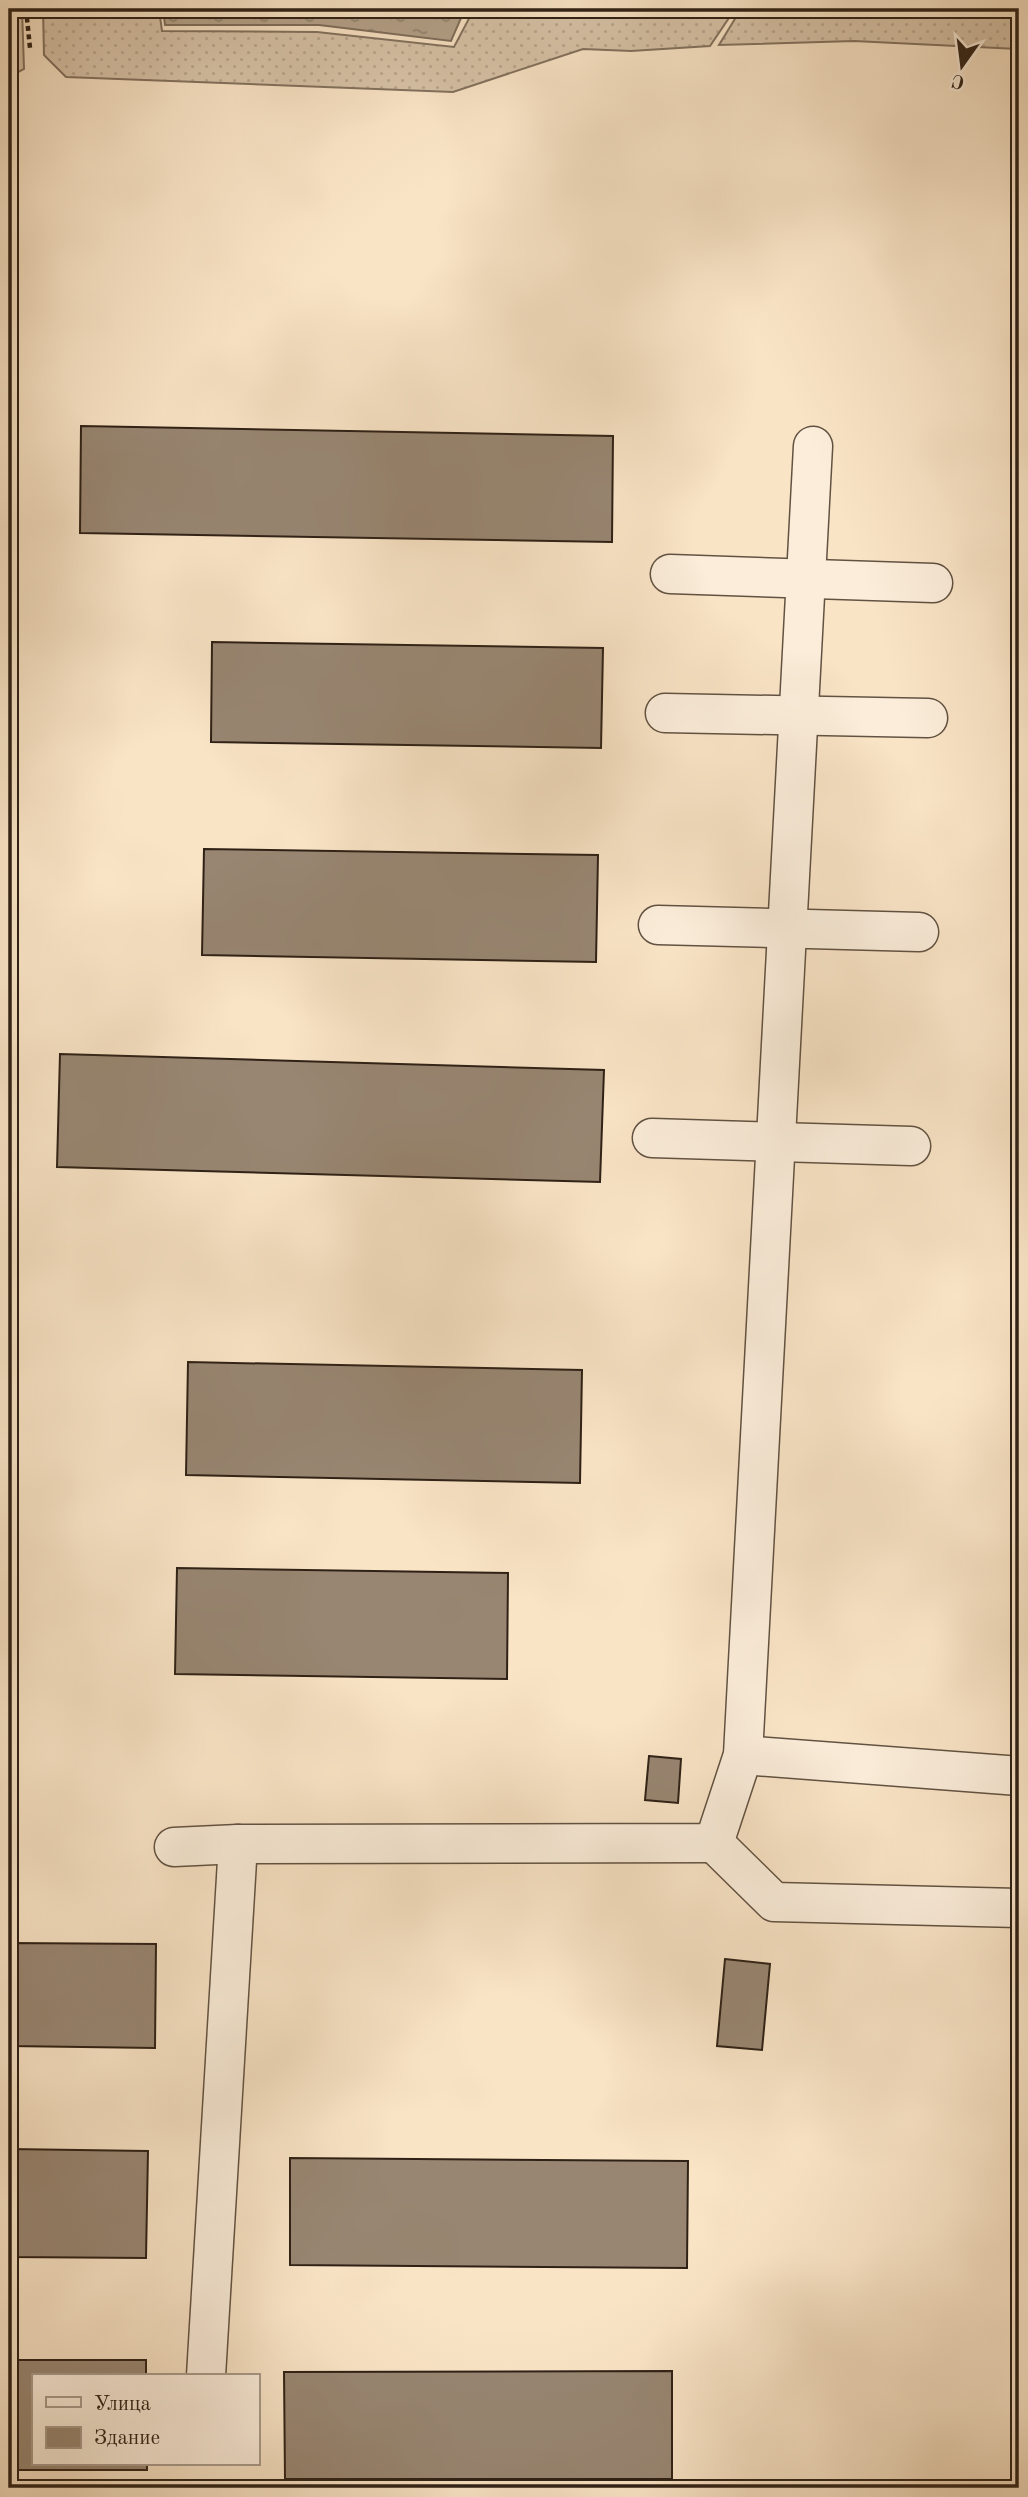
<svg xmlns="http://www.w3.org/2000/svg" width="1028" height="2497" viewBox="0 0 1028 2497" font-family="'Old Standard TT',serif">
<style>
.grass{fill:url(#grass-dots);stroke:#83725f;stroke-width:2}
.water{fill:url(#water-ripples);stroke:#7f6e5c;stroke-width:2}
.building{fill:#988672;stroke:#2f2116;stroke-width:2}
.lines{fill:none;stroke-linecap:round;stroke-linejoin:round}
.minor-casing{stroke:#625242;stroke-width:41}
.path{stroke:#2f2116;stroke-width:4.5;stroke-dasharray:5 3.5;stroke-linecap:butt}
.minor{stroke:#fbedda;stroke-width:38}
</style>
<defs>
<pattern id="grass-dots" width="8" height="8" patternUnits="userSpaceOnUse" patternTransform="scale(1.75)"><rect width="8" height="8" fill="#d7c3a8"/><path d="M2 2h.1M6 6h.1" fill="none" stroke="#b9a790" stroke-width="1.8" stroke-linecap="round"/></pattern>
<pattern id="water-ripples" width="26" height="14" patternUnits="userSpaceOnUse" patternTransform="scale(1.75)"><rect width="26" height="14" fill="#b4a28a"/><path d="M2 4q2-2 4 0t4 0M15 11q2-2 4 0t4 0" fill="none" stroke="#938470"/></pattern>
</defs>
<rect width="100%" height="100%" fill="#f9e4c6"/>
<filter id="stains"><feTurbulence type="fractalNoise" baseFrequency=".00286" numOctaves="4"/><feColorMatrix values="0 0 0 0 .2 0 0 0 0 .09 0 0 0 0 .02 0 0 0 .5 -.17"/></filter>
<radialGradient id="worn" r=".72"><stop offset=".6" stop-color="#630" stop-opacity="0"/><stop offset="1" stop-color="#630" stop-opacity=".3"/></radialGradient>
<!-- grass -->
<g class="grass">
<polygon points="9,9 22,9 24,69 9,77"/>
<polygon points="43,9 159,9 162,31 317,32 454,47 474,9 735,9 710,46 631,51 583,49 453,92 66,77 44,55"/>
<polygon points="741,9 1019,9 1019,49 854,41 719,45"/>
</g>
<!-- water -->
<polygon class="water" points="163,9 465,9 451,41 319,25 165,25"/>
<!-- building -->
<g class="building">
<polygon points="81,426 613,436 612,542 80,533"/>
<polygon points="212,642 603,648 601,748 211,742"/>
<polygon points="204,849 598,855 596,962 202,955"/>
<polygon points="60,1054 604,1070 600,1182 57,1167"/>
<polygon points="188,1362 582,1370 580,1483 186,1475"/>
<polygon points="177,1568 508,1573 507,1679 175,1674"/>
<polygon points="649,1756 681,1759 678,1803 645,1800"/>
<polygon points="9,1943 156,1944 155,2048 9,2046"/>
<polygon points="725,1959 770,1964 762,2050 717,2046"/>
<polygon points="9,2149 148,2151 146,2258 9,2257"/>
<polygon points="290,2158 688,2161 687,2268 290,2265"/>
<polygon points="9,2360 146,2360 146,2376 33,2376 33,2464 147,2464 147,2470 9,2470"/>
<polygon points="672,2371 672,2479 285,2479 284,2372"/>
</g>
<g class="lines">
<defs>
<g id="minor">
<polyline points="670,574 933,583"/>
<polyline points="665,713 928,718"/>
<polyline points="658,925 919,932"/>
<polyline points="652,1138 911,1146"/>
<polyline points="743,1755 1019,1776"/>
<polyline points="714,1843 774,1902 1019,1908"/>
<polyline points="174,1847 238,1844 714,1843 743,1755 813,446"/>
<polyline points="206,2376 238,1844"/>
</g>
</defs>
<!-- minor casing -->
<use href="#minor" class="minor-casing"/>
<!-- path -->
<polyline class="path" points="26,9 30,48"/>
<!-- minor -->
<use href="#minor" class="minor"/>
</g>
<!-- margin -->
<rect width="1028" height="2497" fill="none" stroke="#f9e4c6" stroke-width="35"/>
<rect x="10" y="10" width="1007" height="2476" fill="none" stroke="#2f2116" stroke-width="3.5"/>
<rect x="18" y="18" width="993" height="2462" fill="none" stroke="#2f2116" stroke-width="2"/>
<!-- legend -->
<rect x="32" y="2374" width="228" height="91" fill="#fbedda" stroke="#a99b8c" stroke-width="2"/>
<rect x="46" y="2397" width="35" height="10" fill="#fbedda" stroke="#a99b8c" stroke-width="2"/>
<text x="94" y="2410" font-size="21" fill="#2f2116">Улица</text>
<rect x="46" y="2427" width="35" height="21" fill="#988672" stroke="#a99b8c" stroke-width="2"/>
<text x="94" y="2444" font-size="21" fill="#2f2116">Здание</text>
<!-- north arrow -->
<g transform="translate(962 66) rotate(194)" stroke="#fbedda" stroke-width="5" paint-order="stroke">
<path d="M0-5L12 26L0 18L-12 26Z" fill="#2f2116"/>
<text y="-10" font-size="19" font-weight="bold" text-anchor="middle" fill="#2f2116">С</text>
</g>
<rect width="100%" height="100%" filter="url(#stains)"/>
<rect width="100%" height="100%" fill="url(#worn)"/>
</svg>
